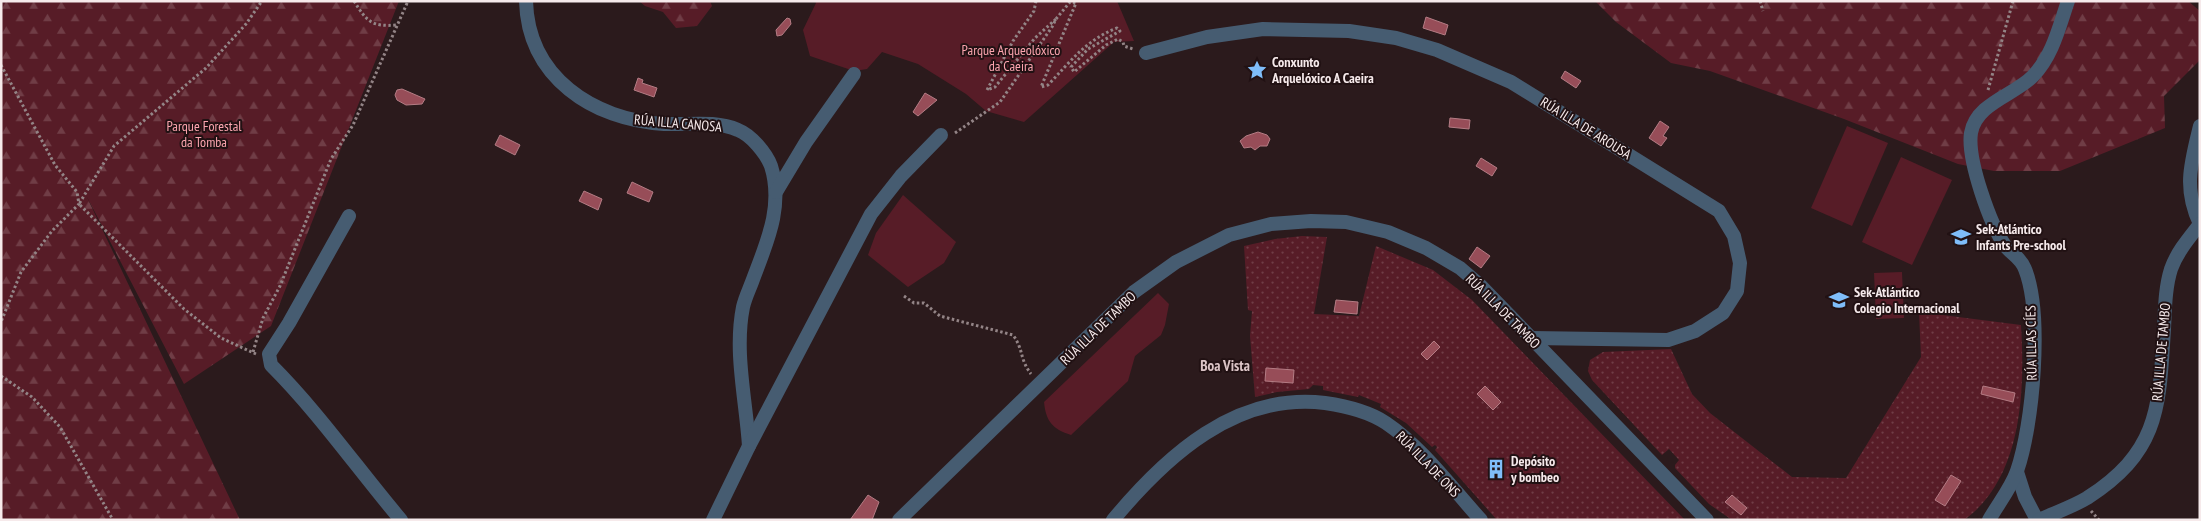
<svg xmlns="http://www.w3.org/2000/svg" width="2201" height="521" viewBox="0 0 2201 521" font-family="'PT Sans Narrow',sans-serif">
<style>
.grass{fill:url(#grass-dots)}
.forest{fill:url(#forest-firs)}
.green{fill:#571c27}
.water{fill:#974d58;stroke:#b47c84}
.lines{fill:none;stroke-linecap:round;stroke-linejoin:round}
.path{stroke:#938486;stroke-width:3;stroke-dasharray:2.5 2.5;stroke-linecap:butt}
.street{stroke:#465c71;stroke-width:14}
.labels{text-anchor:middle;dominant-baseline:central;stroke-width:4;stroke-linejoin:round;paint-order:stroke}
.park-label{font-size:14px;fill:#fca5af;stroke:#211113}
.poi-label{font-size:14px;font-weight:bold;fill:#f6eaeb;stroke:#211113;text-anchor:start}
.street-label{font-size:14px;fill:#f6eaeb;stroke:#211113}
.neighbourhood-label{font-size:15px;font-weight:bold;fill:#dbc4c6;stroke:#211113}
</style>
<defs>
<pattern id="grass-dots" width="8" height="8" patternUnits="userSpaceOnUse" patternTransform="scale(1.25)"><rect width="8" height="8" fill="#571c27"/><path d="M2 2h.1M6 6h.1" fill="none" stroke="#703d46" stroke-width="1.8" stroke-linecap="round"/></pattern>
<pattern id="forest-firs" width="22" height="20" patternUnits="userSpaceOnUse" patternTransform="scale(1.25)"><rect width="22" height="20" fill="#571c27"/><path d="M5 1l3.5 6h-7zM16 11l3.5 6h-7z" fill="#703d46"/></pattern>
</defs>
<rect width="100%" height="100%" fill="#2b1a1c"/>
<!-- grass -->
<g class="grass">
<polygon points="1302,236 1327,237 1314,314 1359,316 1376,246 1433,270 1472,300 1685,520 1497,520 1435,450 1437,447 1435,445 1432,447 1406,423 1380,407 1381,404 1359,395 1358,397 1323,390 1323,386 1313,385 1309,389 1277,392 1255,397 1250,336 1252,311 1248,310 1244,246 1275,239"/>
<path d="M1919 312 2021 325C2025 389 2023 478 1964 520H1732L1709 504 1675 468V465L1679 460 1669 449 1662 455 1592 380 1588 371 1590 360 1603 352 1671 349 1692 394 1710 413 1792 477 1846 478 1921 357Z"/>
</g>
<!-- forest -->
<g class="forest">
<polygon points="1,1 399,1 271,326 184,384 86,195 240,520 1,520"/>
<polygon points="639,1 710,1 712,6 697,26 676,28 663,12 645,6"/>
<polygon points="1595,1 2188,1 2200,11 2200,60 2164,96 2165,128 2060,171 1994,171 1958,164 1844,119 1710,71 1671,63 1616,22"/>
</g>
<!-- green -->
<g class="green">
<polygon points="815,1 1117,1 1134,41 1114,42 1024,122 986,111 966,94 918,64 882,52 867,69 854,71 810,56 803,30 816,3"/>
<polygon points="1847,126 1888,143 1852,226 1811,208"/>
<polygon points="1901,157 1952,180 1912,265 1862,242"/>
<polygon points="903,195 956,242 944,263 908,287 868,255 876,233"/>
<polygon points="1902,272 1904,318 1876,319 1874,273"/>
<path d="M1158 293 1169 304 1165 325 1161 335 1135 356 1128 381 1071 435C1053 429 1046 422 1044 402Z"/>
</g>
<!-- water -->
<g class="water">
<polygon points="1426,17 1448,25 1445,35 1423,28"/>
<polygon points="787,18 790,19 791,24 782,35 777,36 776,30"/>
<polygon points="1565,71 1581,81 1576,88 1561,78"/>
<polygon points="638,78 643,80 642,83 657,88 654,97 634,90"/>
<polygon points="402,89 425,99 422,104 406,105 397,100 395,95 397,90"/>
<polygon points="925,93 937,100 918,116 913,112"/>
<polygon points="1450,118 1470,120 1469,129 1449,127"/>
<polygon points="1660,121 1669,127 1663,136 1667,138 1661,146 1649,138"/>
<polygon points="1258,132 1267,135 1270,139 1267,146 1260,146 1255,150 1251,147 1244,148 1240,141 1246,136"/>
<polygon points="500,135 520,145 515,155 495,145"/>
<polygon points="1481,158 1497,168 1492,176 1476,166"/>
<polygon points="632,182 653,192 649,202 627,193"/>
<polygon points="584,191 602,199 598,210 579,201"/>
<polygon points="1477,247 1490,256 1481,268 1469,259"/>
<polygon points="1336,300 1358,302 1357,314 1334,312"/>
<polygon points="1434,341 1440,347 1427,360 1421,354"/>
<polygon points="1266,368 1294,370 1293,383 1265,381"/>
<polygon points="1485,386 1501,402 1493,410 1477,394"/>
<polygon points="1983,386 2015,393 2013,402 1981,394"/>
<polygon points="1951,475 1961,481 1945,506 1935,500"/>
<polygon points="868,495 879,502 872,520 850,520"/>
<polygon points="1732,495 1747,508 1741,515 1725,502"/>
</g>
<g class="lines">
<!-- path -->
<g class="path">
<path d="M354 1C367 22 372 27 397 25"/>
<polyline points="1760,1 1763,11"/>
<path d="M1056 19 1070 2 1076 3 1041 87 1048 85C1071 61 1086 40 1117 28L1120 31 1088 49 1071 67 1074 72 1106 45 1118 39 1123 42 1124 46 1133 49"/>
<polyline points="1,65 55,165 77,192 79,204 52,231 21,272 1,322"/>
<polyline points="1988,90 2013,1"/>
<polyline points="955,133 1000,102 1052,27 1056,19 1035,38 995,87 987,90 1013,41 1034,11 1036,1"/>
<path d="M904 296 914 303H924L940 316 1013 335C1024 350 1019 358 1031 374"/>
<polyline points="253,352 263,318 280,286 331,159 353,125 408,1"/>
<polyline points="256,354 221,338 184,309 79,204 114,146 206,68 246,24 262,1"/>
<polyline points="1,376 32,397 60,427 113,520"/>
<polyline points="2091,511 2099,520"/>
</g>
<!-- street -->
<g class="street">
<path d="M526 1C528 77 593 120 664 124 689 125 715 120 738 130 751 135 766 153 771 166 784 207 766 244 752 282 749 290 745 298 743 307 734 352 746 400 749 446"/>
<polyline points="1146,53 1207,37 1263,29 1349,31 1396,38 1437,50 1511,82 1719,211 1734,236 1740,263 1737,291 1723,313 1695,331 1668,340 1532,338"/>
<path d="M2200 126C2191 163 2183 188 2200 224"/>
<polyline points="776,192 806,142 854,74"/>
<path d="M349 216 289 323 269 354 271 365C319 413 357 468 401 520"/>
<polyline points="2017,472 2025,497 2037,520"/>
<polyline points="713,520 749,446 871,214 901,176 941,135"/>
<polyline points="899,520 1134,292 1176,262 1229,235 1271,224 1311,221 1346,222 1388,232 1426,248 1460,268 1481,286 1707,520"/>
<path d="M1113 520C1166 456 1236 392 1325 403 1346 406 1368 411 1386 423 1423 448 1451 487 1481 520"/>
<path d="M1989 520C1998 504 2011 488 2017 471 2033 425 2043 315 2025 269 2021 258 2013 255 2006 247 1990 225 1967 159 1971 133 1976 103 2015 95 2033 76 2053 55 2059 27 2068 1"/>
<path d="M2039 520C2054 513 2072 507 2087 498 2160 451 2159 407 2164 329 2165 309 2165 288 2171 269 2177 252 2189 238 2200 224"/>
</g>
</g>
<!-- icons -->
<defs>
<symbol id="sight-bare" viewBox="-9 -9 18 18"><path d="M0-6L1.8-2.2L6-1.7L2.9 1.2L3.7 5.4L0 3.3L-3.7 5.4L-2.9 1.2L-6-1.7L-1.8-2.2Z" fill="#7fbdf9" stroke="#211113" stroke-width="2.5" paint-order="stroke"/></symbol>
<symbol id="school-bare" viewBox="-9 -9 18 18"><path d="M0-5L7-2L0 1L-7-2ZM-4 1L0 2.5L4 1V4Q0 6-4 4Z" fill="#7fbdf9" stroke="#211113" stroke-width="2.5" paint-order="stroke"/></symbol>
<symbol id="building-bare" viewBox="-9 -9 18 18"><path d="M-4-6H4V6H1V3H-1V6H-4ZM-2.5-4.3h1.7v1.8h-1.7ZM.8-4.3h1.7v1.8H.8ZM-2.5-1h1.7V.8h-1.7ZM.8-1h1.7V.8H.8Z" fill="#7fbdf9" stroke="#211113" stroke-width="2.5" paint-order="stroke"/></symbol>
</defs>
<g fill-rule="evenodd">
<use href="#sight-bare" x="1243" y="56" width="28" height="28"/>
<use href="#school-bare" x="1947" y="223" width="28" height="28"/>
<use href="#school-bare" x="1825" y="286" width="28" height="28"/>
<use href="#building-bare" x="1482" y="455" width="28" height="28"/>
</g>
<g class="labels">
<!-- park labels -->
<g class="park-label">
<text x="1011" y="50">Parque Arqueolóxico<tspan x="1011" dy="16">da Caeira</tspan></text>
<text x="204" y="126">Parque Forestal<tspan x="204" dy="16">da Tomba</tspan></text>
</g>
<!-- poi labels -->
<g class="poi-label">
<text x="1272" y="62">Conxunto<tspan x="1272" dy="16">Arquelóxico A Caeira</tspan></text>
<text x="1976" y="229">Sek-Atlántico<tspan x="1976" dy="16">Infants Pre-school</tspan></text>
<text x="1854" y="292">Sek-Atlántico<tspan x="1854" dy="16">Colegio Internacional</tspan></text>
<text x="1511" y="461">Depósito<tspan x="1511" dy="16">y bombeo</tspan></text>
</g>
<!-- street labels -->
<g class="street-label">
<text transform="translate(678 123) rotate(5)">RÚA ILLA CANOSA</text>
<text transform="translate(1586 128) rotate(32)">RÚA ILLA DE AROUSA</text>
<text transform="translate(1503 311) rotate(45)">RÚA ILLA DE TAMBO</text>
<text transform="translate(1098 328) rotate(-44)">RÚA ILLA DE TAMBO</text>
<text transform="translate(2031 343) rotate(-91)">RÚA ILLAS CÍES</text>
<text transform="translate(2161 352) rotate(-85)">RÚA ILLA DE TAMBO</text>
<text transform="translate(1428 464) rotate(46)">RÚA ILLA DE ONS</text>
</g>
<!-- neighbourhood labels -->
<g class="neighbourhood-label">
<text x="1225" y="365">Boa Vista</text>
</g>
</g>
<!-- border -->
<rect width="2201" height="521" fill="none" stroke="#f6eaeb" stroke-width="5"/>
</svg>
